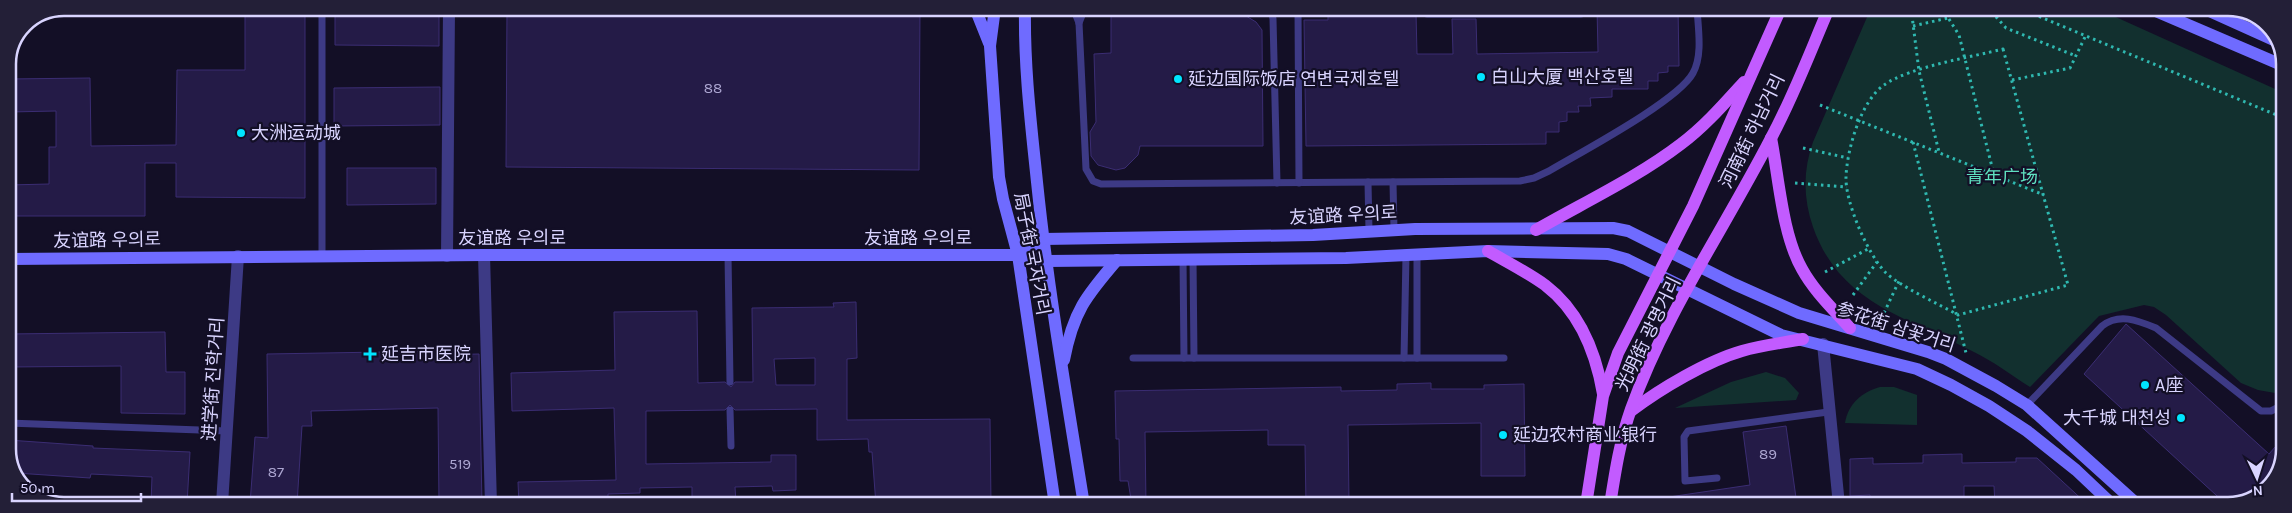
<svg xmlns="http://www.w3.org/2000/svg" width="2292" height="513" viewBox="0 0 2292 513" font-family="Karla,'Noto Sans SC','Noto Sans KR',sans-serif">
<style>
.green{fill:#12302f}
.building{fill:#241b47;stroke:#3b2d73;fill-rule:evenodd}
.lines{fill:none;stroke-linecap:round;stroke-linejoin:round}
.path{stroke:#2fb8b0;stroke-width:3;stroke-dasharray:2.5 4;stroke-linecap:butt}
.service{stroke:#3d3a85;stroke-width:7}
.minor{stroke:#3d3a85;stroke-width:12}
.tertiary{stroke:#3d3a85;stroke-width:12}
.secondary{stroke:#6f6bff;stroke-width:12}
.primary{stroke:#c25bff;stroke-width:12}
.poi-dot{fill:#00e5ff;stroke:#130f26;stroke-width:2}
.labels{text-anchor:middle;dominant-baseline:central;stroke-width:4.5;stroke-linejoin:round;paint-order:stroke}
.number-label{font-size:15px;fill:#aca6d1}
.poi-label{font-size:18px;fill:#d9d4ff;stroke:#130f26;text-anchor:start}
.street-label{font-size:18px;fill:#d9d4ff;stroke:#130f26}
.park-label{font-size:18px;fill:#5fe0c0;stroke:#130f26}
.rim{fill:none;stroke:#d9d4ff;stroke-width:2.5}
</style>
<rect width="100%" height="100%" fill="#130f26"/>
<!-- green -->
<g class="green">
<path d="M1871 8 2098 9 2284 93V390L2275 393 2258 390 2241 383 2166 315 2154 307 2144 305 2099 316 2030 387C2011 375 1993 361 1972 351 1907 317 1840 304 1813 227 1803 198 1803 170 1813 142Z"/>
<polygon points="1766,372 1785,378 1799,393 1796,400 1675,408 1731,382"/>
<path d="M1880 387H1894L1917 395V425L1845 423C1848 404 1862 392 1880 387Z"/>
</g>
<!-- building -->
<g class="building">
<polygon points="245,8 305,8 305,198 176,197 176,163 145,163 145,216 8,216 8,185 49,184 49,147 56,147 56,111 9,112 8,79 90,78 91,146 176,145 177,70 245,70"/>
<polygon points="335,8 439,9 439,46 335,45"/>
<polygon points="507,8 920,8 919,170 506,167"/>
<polygon points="1597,8 1678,8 1679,66 1668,66 1668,72 1658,73 1658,81 1648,81 1648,89 1612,89 1612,97 1590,98 1591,106 1578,106 1579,112 1567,112 1567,121 1559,122 1559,132 1546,132 1546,144 1306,146 1304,20 1328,20 1328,15 1416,13 1417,54 1453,54 1452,19 1476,19 1477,54 1598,52"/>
<polygon points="1111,14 1246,16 1256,22 1262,30 1263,146 1140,146 1138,155 1125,168 1116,170 1098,165 1091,156 1090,132 1096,122 1094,54 1111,53"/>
<polygon points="440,87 440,125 334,126 334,88"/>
<polygon points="347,168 436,168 436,204 347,205"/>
<path d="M856 302 857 358 847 359V420L990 419 991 505H876L872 452H869L868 439 817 440V409L735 410 730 405 725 410 646 411V464L771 462V455H796V490L773 491 772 486 735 487 736 502H692V487L640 488V493L608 494V505H519L518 482 616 480 614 408 512 411 511 373 615 370 614 312 697 311 698 383 725 382 731 387 735 382H753L752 308 834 307 833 303ZM815 358V385H776L774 359Z"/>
<polygon points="2126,324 2269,454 2283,438 2283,460 2265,492 2228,506 2084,374"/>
<polygon points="165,332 166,372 185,372 185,414 121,413 121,366 8,367 8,334"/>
<polygon points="438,351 438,355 479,354 482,505 439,505 438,408 311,411 312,426 302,426 297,504 250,504 255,437 268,438 267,354"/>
<polygon points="1431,383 1431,389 1484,389 1484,385 1524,384 1525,476 1481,476 1481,423 1348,425 1349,502 1330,502 1330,505 1306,505 1305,445 1268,445 1268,430 1145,432 1146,505 1132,505 1128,481 1120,481 1119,439 1116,439 1115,391 1341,387 1341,391 1397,390 1397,384"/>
<polygon points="1786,426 1797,505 1669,505 1669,497 1750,485 1743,432"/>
<polygon points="8,440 93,446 93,448 190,452 187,504 151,504 152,477 91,474 90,478 16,473 8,456"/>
<polygon points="1962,454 1962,463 2016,462 2016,458 2037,458 2088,505 1995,505 1994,486 1964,486 1964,502 1934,503 1934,505 1870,505 1870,495 1850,496 1850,459 1873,458 1873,464 1923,463 1923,455"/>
</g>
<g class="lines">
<!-- path -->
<g class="path">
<polyline points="1911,8 1919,71 1939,152"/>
<polyline points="1942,8 1959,35 1994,175"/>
<polyline points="1986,9 1990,10 2006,28 2076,56"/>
<polyline points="2021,9 2284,118"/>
<polyline points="1913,26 1948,18"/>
<path d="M2003 49 2068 285 1958 315C1939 304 1901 287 1886 273 1868 255 1845 202 1846 177 1847 149 1861 101 1884 85 1909 67 1972 57 2003 49Z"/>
<polyline points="2012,80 2070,68 2086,35"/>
<polyline points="1820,105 2044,195"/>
<polyline points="1913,142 1966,353"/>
<polyline points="1803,148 1848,158"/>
<polyline points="1795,183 1847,187"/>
<polyline points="1825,272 1868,249"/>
<polyline points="1853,295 1877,262"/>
<polyline points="1884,313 1899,281"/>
</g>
<!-- service -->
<g class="service">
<path d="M1073 8 1079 23 1086 169 1093 181 1101 184 1520 181 1534 178 1549 171C1581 152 1678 101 1693 73 1703 55 1698 28 1697 8"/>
<polyline points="1271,8 1273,19 1277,183"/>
<polyline points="1298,8 1299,183"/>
<polyline points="1427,8 1427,14 1581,14 1581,8"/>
<polyline points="1079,23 1085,8"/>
<polyline points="1368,182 1369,231"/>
<polyline points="1393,182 1394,230"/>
<polyline points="728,255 730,382"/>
<polyline points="322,256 322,8"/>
<polyline points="1183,259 1184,358"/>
<polyline points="1193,259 1194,358"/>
<polyline points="1133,358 1504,358"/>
<polyline points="1404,358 1406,255"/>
<polyline points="1417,358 1417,255"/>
<path d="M2027 405 2102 326C2119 313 2137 320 2156 328L2261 411H2271L2283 405"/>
<polyline points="730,410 731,446"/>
<polyline points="8,423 227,431"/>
<polyline points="1717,478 1685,481 1684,437 1688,431 1828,412"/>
</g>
<!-- minor -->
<g class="minor">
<polyline points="484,255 491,505"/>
<polyline points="447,256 449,8"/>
<polyline points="1823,344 1839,505"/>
</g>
<!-- tertiary -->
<polyline class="tertiary" points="222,504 238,256"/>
<!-- secondary -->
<g class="secondary">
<polyline points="975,8 989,43"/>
<polyline points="995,8 990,46 999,177 1003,199 1018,255 1055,505"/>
<path d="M1025 8C1024 67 1031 124 1037 182 1048 290 1067 398 1084 505"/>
<polyline points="2151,9 2284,66"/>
<polyline points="2205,9 2276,41"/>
<polyline points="1018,255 1043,239 1313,235 1415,229 1613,228 1628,231 1734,284 1799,313 1928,352 1946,359 1996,386 2027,405 2138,505"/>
<polyline points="8,259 484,255 1018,255 1047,261 1346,258 1488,251 1608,254 1626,259 1781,335 1917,369 1951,385 1989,406 2027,431 2076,470 2113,505"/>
<path d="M1064 360C1073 312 1086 296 1117 260"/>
</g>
<!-- primary -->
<g class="primary">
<path d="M1771 138C1779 178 1782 234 1802 269 1814 291 1833 309 1850 328"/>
<path d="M1536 230C1583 203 1638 177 1681 144 1705 126 1724 104 1744 82"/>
<path d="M1488 251C1507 262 1527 272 1545 285 1579 311 1596 353 1603 394"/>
<path d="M1631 411C1660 389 1707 361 1742 351 1762 345 1783 343 1803 339"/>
<polyline points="1586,505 1603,396 1618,353 1693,206 1781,8"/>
<path d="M1610 505C1615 473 1620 440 1631 409 1665 314 1724 229 1770 140 1793 98 1810 52 1829 8"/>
</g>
</g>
<!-- markers -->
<g class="poi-dot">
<circle cx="1481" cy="77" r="5"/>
<circle cx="1178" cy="79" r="5"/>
<circle cx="241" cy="133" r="5"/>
<path d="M367.5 346.5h5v5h5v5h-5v5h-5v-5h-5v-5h5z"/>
<circle cx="2145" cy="385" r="5"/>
<circle cx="2181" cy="418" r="5"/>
<circle cx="1503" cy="435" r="5"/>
</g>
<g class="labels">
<!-- number labels -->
<g class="number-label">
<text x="713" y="88">88</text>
<text x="1768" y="454">89</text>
<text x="460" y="464">519</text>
<text x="276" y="472">87</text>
</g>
<!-- poi labels -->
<g class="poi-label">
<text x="1491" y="77">白山大厦 백산호텔</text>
<text x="1188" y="79">延边国际饭店 연변국제호텔</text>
<text x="251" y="133">大洲运动城</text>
<text x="381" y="354">延吉市医院</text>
<text x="2155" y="385">A座</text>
<text x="2171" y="418" text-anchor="end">大千城 대천성</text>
<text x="1513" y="435">延边农村商业银行</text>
</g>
<!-- street labels -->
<g class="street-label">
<text transform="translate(1752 131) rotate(-64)">河南街 하남거리</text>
<text transform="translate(1343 215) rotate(-3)">友谊路 우의로</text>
<text x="512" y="238">友谊路 우의로</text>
<text x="918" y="238">友谊路 우의로</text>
<text transform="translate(107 240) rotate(-1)">友谊路 우의로</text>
<text transform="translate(1032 254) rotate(79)">局子街 국자거리</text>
<text transform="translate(1896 327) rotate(18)">参花街 삼꽃거리</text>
<text transform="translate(1648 334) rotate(-64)">光明街 광명거리</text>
<text transform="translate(213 379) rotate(-86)">进学街 진학거리</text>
</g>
<!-- park labels -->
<g class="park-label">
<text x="2002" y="177">青年广场</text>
</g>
</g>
<!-- crop -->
<path d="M0 0H2292V513H0ZM64 16H2228A48 48 0 0 1 2276 64V449A48 48 0 0 1 2228 497H64A48 48 0 0 1 16 449V64A48 48 0 0 1 64 16Z" fill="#231f37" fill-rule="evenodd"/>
<path class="rim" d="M64 16H2228A48 48 0 0 1 2276 64V449A48 48 0 0 1 2228 497H64A48 48 0 0 1 16 449V64A48 48 0 0 1 64 16Z"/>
<!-- north arrow -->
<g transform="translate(2257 478) rotate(176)" stroke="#130f26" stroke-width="4" paint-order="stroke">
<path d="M0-4L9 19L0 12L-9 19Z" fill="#d9d4ff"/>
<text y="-8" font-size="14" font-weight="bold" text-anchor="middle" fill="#d9d4ff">N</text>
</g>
<!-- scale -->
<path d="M12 493v8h129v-8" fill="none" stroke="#d9d4ff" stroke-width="2.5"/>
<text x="20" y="493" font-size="15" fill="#d9d4ff" stroke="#130f26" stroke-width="4" paint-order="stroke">50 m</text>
</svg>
